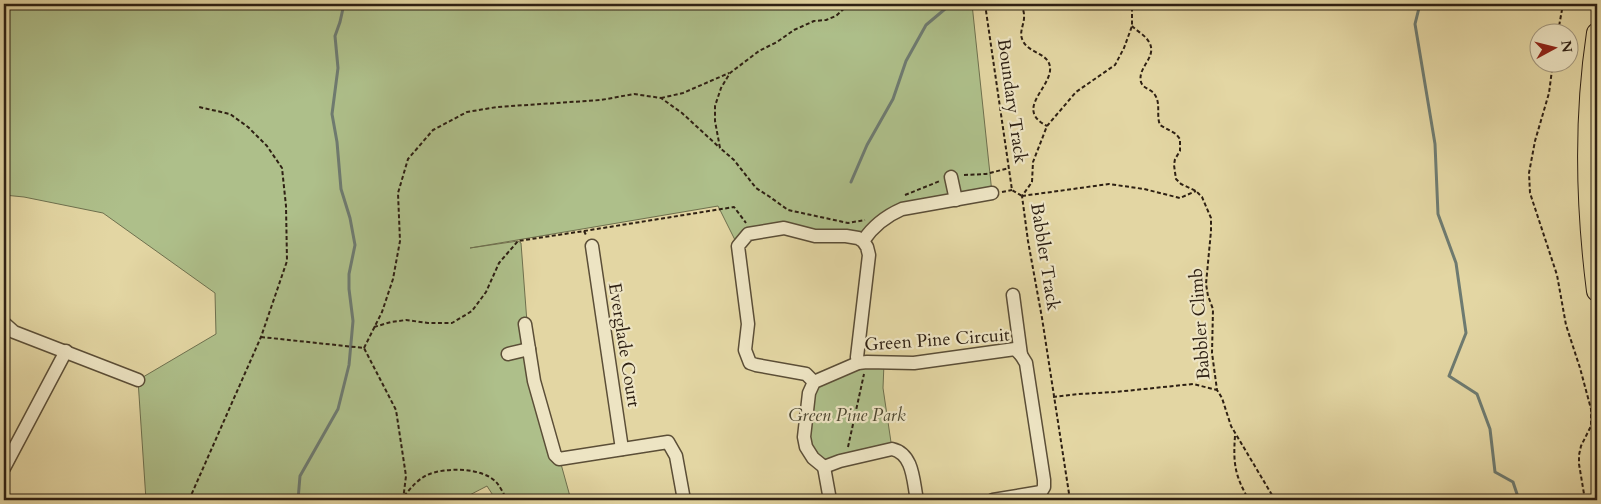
<svg xmlns="http://www.w3.org/2000/svg" width="1601" height="504" viewBox="0 0 1601 504" font-family="Cardo,serif">
<style>
.green{fill:#aebf8a;stroke:#6e704e}
.lines{fill:none;stroke-linecap:round;stroke-linejoin:round}
.stream{stroke:#6e7b71;stroke-width:3}
.minor-casing{stroke:#5b4e37;stroke-width:15}
.primary-casing{stroke:#2e2013;stroke-width:22}
.path{stroke:#2e2013;stroke-width:2;stroke-dasharray:4 2.5;stroke-linecap:butt}
.minor{stroke:#ede4c3;stroke-width:12}
.primary{stroke:#e3d6a3;stroke-width:20}
.labels{text-anchor:middle;dominant-baseline:central;stroke-width:4.5;stroke-linejoin:round;paint-order:stroke}
.street-label{font-size:18px;fill:#2e2013;stroke:#ede4c3}
.park-label{font-size:18px;font-style:italic;fill:#4e4831;stroke:#ede4c3}
</style>
<rect width="100%" height="100%" fill="#e3d6a3"/>
<filter id="stains"><feTurbulence type="fractalNoise" baseFrequency=".004" numOctaves="4"/><feColorMatrix values="0 0 0 0 .2 0 0 0 0 .09 0 0 0 0 .02 0 0 0 .5 -.17"/></filter>
<radialGradient id="worn" r=".72"><stop offset=".6" stop-color="#630" stop-opacity="0"/><stop offset="1" stop-color="#630" stop-opacity=".3"/></radialGradient>
<!-- green -->
<g class="green">
<polygon points="4,4 972,4 992,193 902,209 858,238 784,228 738,246 718,206 470,248 518,241 521,243 529,349 571,500 496,500 487,486 460,500 146,500 138,380 216,334 215,293 103,213 24,197 4,195"/>
<polygon points="884,363 883,388 892,449 824,467 806,447 809,393 842,369"/>
</g>
<g class="lines">
<!-- stream -->
<g class="stream">
<polyline points="1420,4 1415,24 1435,144 1438,214 1456,263 1466,333 1449,376 1477,394 1490,429 1495,472 1513,482 1519,500"/>
<polyline points="851,182 867,145 893,99 906,61 926,25 951,4"/>
<polyline points="298,500 300,476 338,409 349,365 353,321 349,289 349,274 355,245 350,218 341,189 337,142 332,114 338,68 335,36 340,22 344,4"/>
</g>
<defs>
<g id="minor">
<polyline points="951,177 956,200"/>
<path d="M863 241C873 226 886 216 902 209L992 193"/>
<polyline points="592,246 622,449"/>
<polyline points="1013,295 1021,355"/>
<polyline points="4,323 14,332 138,380"/>
<polyline points="525,324 534,381 555,455 559,459 668,442 676,456 684,500"/>
<polyline points="508,354 529,349"/>
<polyline points="814,382 806,374 756,365 750,363 745,350 748,324 738,246 748,234 784,228 815,236 846,236 858,238 863,241 867,247 869,255 857,357 858,363"/>
<polyline points="824,467 813,458 806,447 804,437 809,393 814,382 858,363 867,362 914,363 1015,349 1021,355 1026,363 1044,480 1044,487 1041,492 993,500"/>
<path d="M824 467 840 461 892 449C914 454 913 482 917 500"/>
<polyline points="824,467 830,500"/>
<polyline points="4,468 66,351"/>
</g>
<path id="primary" d="M1597 33C1584 119 1586 205 1597 291"/>
</defs>
<!-- minor casing -->
<use href="#minor" class="minor-casing"/>
<!-- primary casing -->
<use href="#primary" class="primary-casing"/>
<!-- path -->
<g class="path">
<polyline points="849,4 836,16 826,20 814,21 794,30 777,42 759,51 730,73 721,88 715,106 715,121 720,148 734,160 756,188 770,197 788,210 848,223 865,220"/>
<polyline points="985,4 1012,190 1022,196"/>
<path d="M1022 4C1022 8 1024 11 1024 15 1025 24 1018 32 1023 41 1029 54 1052 53 1050 71 1047 91 1016 110 1047 126"/>
<path d="M1132 26C1137 31 1145 35 1149 42 1158 57 1137 67 1141 82 1143 89 1152 89 1155 95 1161 104 1156 115 1160 125L1176 134 1180 139V151L1175 159 1174 165 1176 179 1181 184 1196 191 1202 197 1211 218V231L1206 284 1208 296 1213 309 1212 353 1217 390 1222 398 1231 426 1275 500"/>
<polyline points="1558,32 1563,4"/>
<polyline points="1553,62 1549,93 1535,141 1529,173 1530,193 1557,275 1566,325 1580,368 1591,409 1591,426 1581,446 1579,455 1579,464 1585,500"/>
<polyline points="661,98 683,93 729,73"/>
<polyline points="964,175 986,174 1009,168"/>
<polyline points="1002,192 1012,190"/>
<polyline points="905,195 940,181"/>
<polyline points="1022,196 1109,184 1144,189 1180,198 1196,191"/>
<polyline points="584,231 734,207 746,223"/>
<polyline points="374,327 391,322 406,320 428,323 452,323 472,311 486,292 499,263 518,241 584,231 586,235"/>
<polyline points="261,337 364,348 396,410 406,476 403,500"/>
<polyline points="364,348 382,312 393,279 400,241 398,193 408,159 433,130 467,112 497,107 601,100 634,94 661,98 682,113 720,148"/>
<polyline points="1053,397 1079,394 1115,392 1193,384 1217,390"/>
<path d="M1235 436C1233 464 1235 476 1249 500"/>
<polyline points="848,447 864,374"/>
<path d="M404 496C411 488 417 480 427 475 445 467 483 467 497 483 501 488 504 495 507 500"/>
<polyline points="189,500 261,337 287,261 286,206 282,168 267,146 248,127 230,114 199,107"/>
<polyline points="1070,500 1042,318 1028,241 1022,196 1032,182 1033,162 1047,126 1076,92 1115,65 1124,48 1132,26 1132,4"/>
</g>
<!-- minor -->
<use href="#minor" class="minor"/>
<!-- primary -->
<use href="#primary" class="primary"/>
</g>
<g class="labels">
<!-- street labels -->
<g class="street-label">
<text transform="translate(1012 101) rotate(82)">Boundary Track</text>
<text transform="translate(1045 257) rotate(81)">Babbler Track</text>
<text transform="translate(1200 324) rotate(-94)">Babbler Climb</text>
<text transform="translate(937 340) rotate(-4)">Green Pine Circuit</text>
<text transform="translate(624 345) rotate(81)">Everglade Court</text>
</g>
<!-- park labels -->
<g class="park-label">
<text x="847" y="415">Green Pine Park</text>
</g>
</g>
<!-- margin -->
<rect width="1601" height="504" fill="none" stroke="#e3d6a3" stroke-width="20"/>
<rect x="5" y="5" width="1591" height="494" fill="none" stroke="#2e2013" stroke-width="2.5"/>
<rect x="10" y="10" width="1581" height="484" fill="none" stroke="#2e2013"/>
<!-- north arrow -->
<g transform="translate(1554 48) rotate(83)"><circle r="24" fill="#ede4c3" stroke="#a1967d"/>
<path d="M0-4L9 19L0 12L-9 19Z" fill="#8f2418"/>
<text y="-8" font-size="14" font-weight="bold" text-anchor="middle" fill="#2e2013">N</text>
</g>
<rect width="100%" height="100%" filter="url(#stains)"/>
<rect width="100%" height="100%" fill="url(#worn)"/>
</svg>
